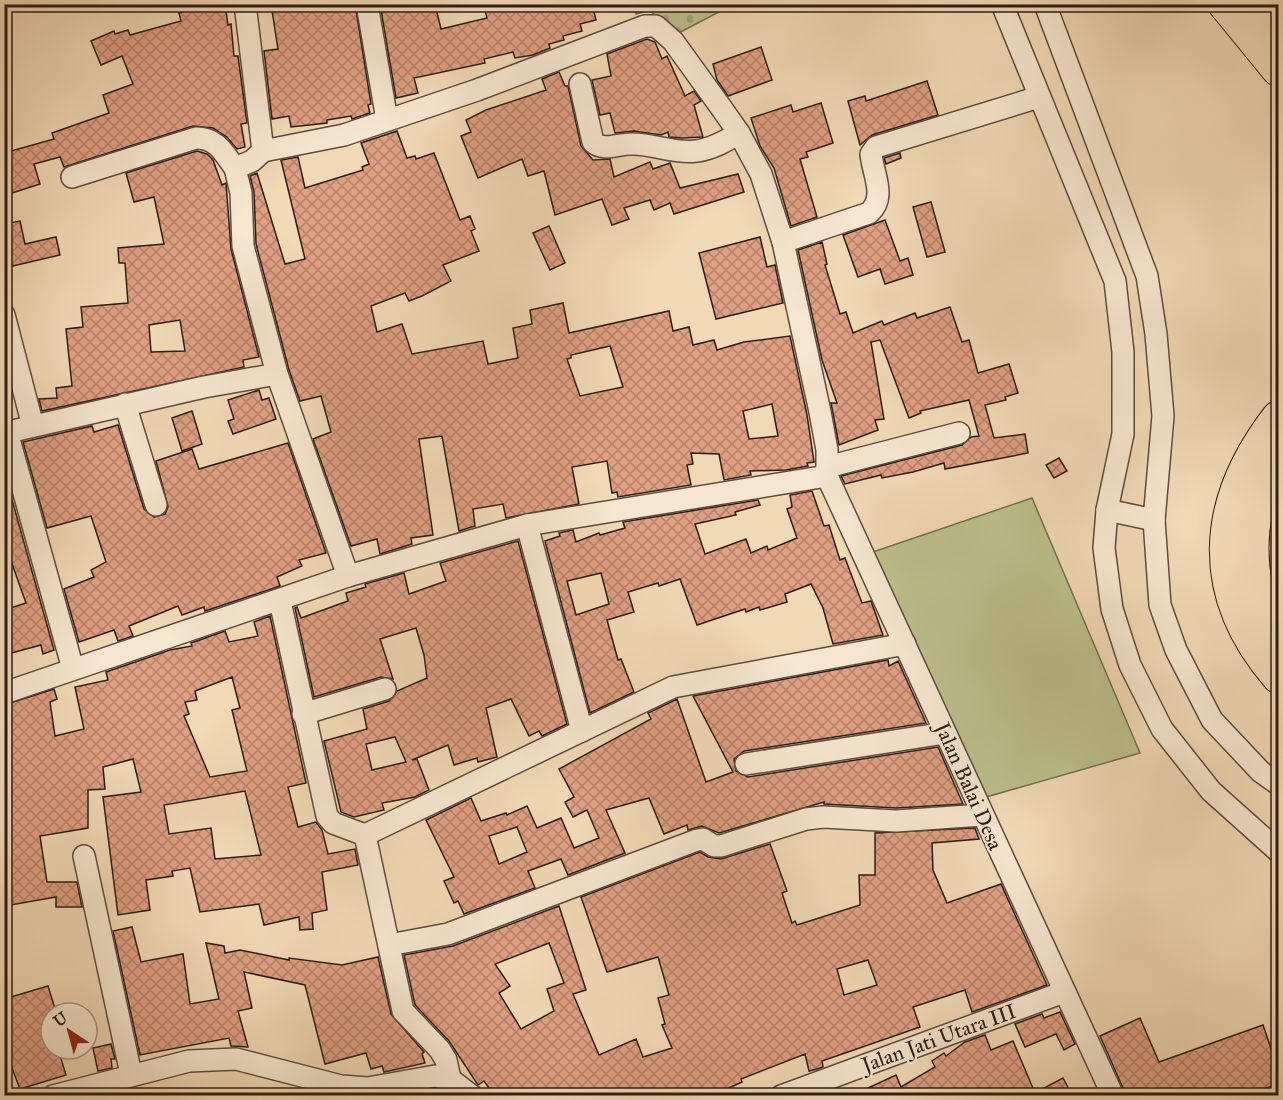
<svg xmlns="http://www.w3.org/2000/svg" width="1283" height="1100" viewBox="0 0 1283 1100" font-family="'IM FELL Great Primer',serif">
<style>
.cemetery{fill:url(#cemetery-stones);stroke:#746e52;stroke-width:1.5}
.garden{fill:#bcbf8c;stroke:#746e52;stroke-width:1.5}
.building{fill:url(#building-cross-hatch);stroke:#2c1c17;stroke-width:1.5;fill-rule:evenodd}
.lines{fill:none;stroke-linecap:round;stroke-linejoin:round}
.minor-casing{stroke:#5d4b3e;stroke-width:24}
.highway-casing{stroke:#2c1c17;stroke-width:34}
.minor{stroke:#f6e6cf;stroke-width:21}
.highway{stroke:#f1d9b5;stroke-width:32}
.labels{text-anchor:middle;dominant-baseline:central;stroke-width:4.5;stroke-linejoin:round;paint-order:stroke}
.street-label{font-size:21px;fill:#2c1c17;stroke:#f6e6cf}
</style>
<defs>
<pattern id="cemetery-stones" width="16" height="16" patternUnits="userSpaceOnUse" patternTransform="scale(1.5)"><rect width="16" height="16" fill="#bcbf8c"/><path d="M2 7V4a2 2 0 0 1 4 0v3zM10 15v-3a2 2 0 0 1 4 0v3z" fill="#a2a478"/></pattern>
<pattern id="building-cross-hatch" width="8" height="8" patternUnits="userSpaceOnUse" patternTransform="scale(1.5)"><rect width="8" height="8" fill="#df9f82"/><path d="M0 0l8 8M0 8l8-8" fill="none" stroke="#b58169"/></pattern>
</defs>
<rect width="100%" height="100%" fill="#f1d9b5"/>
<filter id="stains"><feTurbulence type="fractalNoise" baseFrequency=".00333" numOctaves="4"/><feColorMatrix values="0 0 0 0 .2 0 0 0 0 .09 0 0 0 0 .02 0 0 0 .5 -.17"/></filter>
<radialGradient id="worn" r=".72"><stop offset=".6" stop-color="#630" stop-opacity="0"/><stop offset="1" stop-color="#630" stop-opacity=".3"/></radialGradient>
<!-- cemetery -->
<polygon class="cemetery" points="633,5 732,5 673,36 650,10 636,14"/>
<!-- garden -->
<polygon class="garden" points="1032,498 1140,753 986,797 870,553"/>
<!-- building -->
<g class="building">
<polygon points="183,4 225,4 228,25 231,24 234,56 238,56 247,123 241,124 245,147 237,149 227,137 213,128 193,126 64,167 60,157 34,164 40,184 12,193 4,153 54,139 52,133 109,113 103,95 133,84 122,56 101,65 91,41 114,31 115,34 128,30 130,35 181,21 179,13 185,11"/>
<polygon points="271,4 355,4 371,104 368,105 370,113 352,119 351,116 327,120 327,123 291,127 289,116 272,119 264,51 278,49"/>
<polygon points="380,4 435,4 441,29 487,18 484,6 491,4 498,4 500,11 541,4 592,4 596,20 580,24 582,31 563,36 564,40 549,44 550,48 533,55 515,58 513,52 484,59 485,63 414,78 418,93 396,98"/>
<polygon points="647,39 655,42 662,59 667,56 685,96 694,91 701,101 694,105 703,137 682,138 669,137 668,132 661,135 634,131 615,133 610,113 600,115 592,80 611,76 607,54"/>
<polygon points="761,47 772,80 728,96 717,80 713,64"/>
<polygon points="559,72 565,86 568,86 581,146 593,160 610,159 614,177 650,162 653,169 670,163 680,188 738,174 744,192 674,214 670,203 654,210 650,200 624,208 629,219 612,225 602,199 555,215 544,171 528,176 522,159 478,178 461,136 471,132 466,120 486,110 546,90 542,79"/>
<polygon points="927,81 938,115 872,135 860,145 848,101 865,96 866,101"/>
<polygon points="821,103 833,143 806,152 808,157 800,159 817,217 791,226 774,168 760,146 751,118 791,105 793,112"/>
<path d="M397 131 407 158 415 156 416 159 434 153 460 220 470 216 475 229 471 231 479 251 443 265 451 281 422 296 409 301 405 293 371 306 377 332 402 324 412 354 483 341 488 364 518 358 513 328 532 324 530 310 563 303 569 333 669 311 673 331 689 327 693 345 714 340 717 350 744 342 790 336 807 415 814 462 807 463 808 466 786 470 750 471 751 475 724 480 719 454 691 453 693 464 687 465 691 485 618 497 617 492 612 493 607 461 572 467 579 504 506 518 503 504 473 509 475 526 459 531 442 436 419 439 433 535 411 538 412 544 380 554 377 539 351 546 313 439 331 432 321 396 300 401 289 370 256 244 254 192 250 176 257 173 285 264 305 259 281 160 298 157 305 188 363 170 362 167 369 164 361 143ZM610 346 623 387 580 396 567 359 571 358V355ZM772 404 778 436 749 439 743 411Z"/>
<path d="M197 151 207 154 213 160 222 185 226 183 231 249 259 357 243 360 244 367 42 411 39 399 57 398 56 388 72 386 66 329 83 327 81 307 128 303 125 263H119L118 248 164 244 154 197 134 202 126 173ZM180 320 185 351 151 352 149 325Z"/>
<polygon points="900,153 901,158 886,164 884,158"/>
<polygon points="931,202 945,252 927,257 913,207"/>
<polygon points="885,220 900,261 908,258 913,275 885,284 880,269 858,277 843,235"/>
<polygon points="20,221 25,244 56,237 60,255 4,268 4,224"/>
<polygon points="549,226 565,263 550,270 533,233"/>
<polygon points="760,237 767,267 775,265 783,303 716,319 699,253"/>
<polygon points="822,242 827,264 825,265 840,314 846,312 853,333 882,321 884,325 915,313 917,318 950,307 962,342 969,340 978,373 1009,364 1018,393 1005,397 1006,400 985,405 994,438 1025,434 1028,453 945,469 944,463 913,472 882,478 881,475 845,484 841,476 962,445 971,437 979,436 969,400 920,411 921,413 909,418 880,340 871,342 884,419 875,420 878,430 839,445 831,403 837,403 822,360 798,250"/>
<polygon points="259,390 262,400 269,398 276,419 233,434 228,421 234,419 228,400"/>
<polygon points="192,411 202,444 182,451 172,418"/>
<polygon points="118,425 144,509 154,517 165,514 168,507 156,461 192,449 199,469 288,443 326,553 299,560 302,566 277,577 280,586 205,611 204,607 182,615 178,606 129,626 133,636 118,641 114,630 79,642 64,589 94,577 91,570 106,562 91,516 47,528 23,442 92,426 94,432"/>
<polygon points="1059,458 1067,471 1054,478 1046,465"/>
<polygon points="4,471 54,650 43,654 41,645 4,655 4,610 26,603 11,561 4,563"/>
<path d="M812 491 824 526 829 525 840 560 845 558 862 603 871 601 883 635 833 644 823 608 811 584 785 594 787 602 760 610 759 607 746 612 745 609 697 625 680 579 659 586 658 583 628 592 634 612 607 620 618 660 621 659 634 692 590 713 545 541 560 536 559 533 573 530 576 542 599 533 600 535 625 528 623 522 758 500 760 505 735 512 736 515 695 524 705 554 746 539 751 553 767 546 768 550 797 538 787 509 792 507 790 495ZM601 573 609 604 576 615 567 581Z"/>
<path d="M518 541 567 724 542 736 539 731 529 736 511 699 486 708 497 757 478 762 477 758 454 765 448 745 412 760 417 759 429 790 415 797 382 803 384 810 354 817 341 812 324 741 367 729 363 709 389 701 397 691 427 678 424 655 416 628 380 639 393 679 381 677 314 697 295 608 297 607 301 618 348 601 346 593 366 587 365 584 404 573 409 594 446 581 440 563ZM395 737 406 762 372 770 366 744Z"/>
<path d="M270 616 306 783 288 787 298 827 316 822 322 830 328 854 355 849 358 865 322 872 327 910 312 913 313 929 300 930 299 917 264 925 259 904 200 912 190 868 172 871 173 876 146 880 150 910 118 915 103 797 141 792 133 759 103 767 105 789 88 790V828L40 836 47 882H77L82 907H56V897L11 905 4 863V856L9 855 4 824V705L54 689 57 699 50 702 55 736 84 729 75 687 108 680 106 672 170 650 192 646 191 643 225 631 229 642 258 636 254 622ZM232 677 240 708 232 710 247 771 210 777 184 716 189 714 185 702 197 700 195 691ZM245 791 261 855 215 859 211 828 169 834 164 805Z"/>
<path d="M888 660 889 666 898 661 926 723 744 751 734 759 736 771 748 777 938 747 963 804 896 808 824 804V802L719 833 702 826 688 830 687 825 664 834 649 798 606 810 625 853 568 875 561 859 528 871 535 888 464 914 458 901 454 903 444 881 454 877 426 820 471 798 481 821 506 813 507 815 527 806 537 828 561 818 574 848 599 838 587 810 573 817 565 802 574 797 559 769 651 719 648 713 677 699 706 782 733 772 693 696ZM517 827 527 852 499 864 489 836Z"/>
<path d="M975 828 979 839 932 843 933 870 947 903 1001 884 1047 985 972 1012 965 990 913 1007 920 1027 822 1061 823 1067 817 1069 809 1071 805 1054 741 1079 742 1082 722 1091 723 1095H494L484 1081 478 1085 449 1041 415 1005 404 955 453 946 559 906 586 990 573 994 599 1055 636 1039 643 1057 672 1048 662 1025 665 1024 658 998 669 995 658 957 607 972 581 897 700 852 708 857 721 859 770 844 787 891 782 893 792 923 795 921 797 925 860 905 859 875H875V833ZM549 943 564 983 547 989 554 1011 521 1029 499 993 510 986 495 964ZM868 960 877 985 844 995 837 969Z"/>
<polygon points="132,927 141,962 183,954 190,1004 219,999 206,943 224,946 225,953 240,950 289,960 289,958 342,965 378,957 391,1014 424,1052 422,1054 425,1063 384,1072 382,1066 371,1069 366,1053 325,1064 305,985 244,972 252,1008 238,1011 248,1047 231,1046 229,1038 140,1055 113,931"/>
<polygon points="48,986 56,1012 51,1013 51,1049 58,1049 66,1075 20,1089 4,1047 4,1032 8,1031 4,1019 4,999"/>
<polygon points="1060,1012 1075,1044 1064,1050 1056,1034 1025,1047 1015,1024 1042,1014 1044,1018"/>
<polygon points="1140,1018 1159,1062 1263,1025 1278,1069 1278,1084 1246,1095 1126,1095 1100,1036"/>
<polygon points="985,1035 991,1050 1013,1041 1035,1093 1063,1078 1072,1095 853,1095 896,1075 901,1087 935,1067 932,1061 944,1053 946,1056 965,1042"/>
<polygon points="111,1044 115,1059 111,1059 112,1068 98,1071 93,1048"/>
</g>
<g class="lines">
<defs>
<g id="minor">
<polyline points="245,4 263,151 252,161 235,168 241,193 243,246 277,374 348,576"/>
<polyline points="367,4 387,120"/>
<polyline points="1002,4 1115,281 1123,352 1123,434 1107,510 1104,548 1112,609 1130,665 1162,729 1211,791 1278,851"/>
<polyline points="1045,4 1147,276 1156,334 1163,416 1154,520 1160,605 1176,650 1212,720 1261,772 1278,784"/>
<path d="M580 84 593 142C604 152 619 143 633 144 654 144 675 154 697 151 712 149 726 141 739 133"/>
<polyline points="263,151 344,135 477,90 645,26 656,26 673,41 720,106 739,133 761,174 783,242 820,412 827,450 827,476 1113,1096"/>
<path d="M72 177 196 138C217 138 223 152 235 168"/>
<path d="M783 242 869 213C887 197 873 175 871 154L876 147 1039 97"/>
<polyline points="4,315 33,426"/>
<polyline points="125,404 156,505"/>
<polyline points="7,432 73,669"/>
<polyline points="4,433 204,387 277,374"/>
<polyline points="827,467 959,433"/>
<polyline points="1107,510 1154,520"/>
<polyline points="527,525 582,731"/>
<polyline points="280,601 327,816 333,823 365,835"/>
<polyline points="4,693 348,576 527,525 827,476"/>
<polyline points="303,714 385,689"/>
<polyline points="746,764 945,733"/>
<polyline points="84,856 131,1074"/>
<polyline points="389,945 448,934 697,840 703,839 714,846 721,846 806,819 823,817 896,821 982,815"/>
<polyline points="450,1079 446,1060 440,1050 403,1011 365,835 673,687 905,644"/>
<polyline points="53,1096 189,1061 236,1059 341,1086 368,1088 435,1076 450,1079 472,1096"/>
<polyline points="781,1096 1064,992"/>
</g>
<g id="highway">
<polyline points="1224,4 1278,70"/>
<polyline points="1261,4 1278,25"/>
<path d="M1278 417C1212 502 1205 593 1278 677"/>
<path d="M1278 459C1245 511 1243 584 1278 635"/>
</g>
</defs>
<!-- minor casing -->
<use href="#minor" class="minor-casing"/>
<!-- highway casing -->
<use href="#highway" class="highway-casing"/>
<!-- minor -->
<use href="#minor" class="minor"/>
<!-- highway -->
<use href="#highway" class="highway"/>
</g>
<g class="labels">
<!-- street labels -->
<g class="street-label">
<text transform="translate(969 786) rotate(66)">Jalan Balai Desa</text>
<text transform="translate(939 1038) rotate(-20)">Jalan Jati Utara III</text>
</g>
</g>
<!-- margin -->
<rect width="1283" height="1100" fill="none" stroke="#f1d9b5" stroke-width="24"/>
<rect x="6" y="6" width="1271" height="1088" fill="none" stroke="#2c1c17" stroke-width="3"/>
<rect x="12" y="12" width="1259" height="1076" fill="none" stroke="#2c1c17" stroke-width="1.5"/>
<!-- north arrow -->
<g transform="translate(69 1031) rotate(324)"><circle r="28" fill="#f6e6cf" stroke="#a59585" stroke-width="1.5"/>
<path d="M0-4.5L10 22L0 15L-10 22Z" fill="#8f2418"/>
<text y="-9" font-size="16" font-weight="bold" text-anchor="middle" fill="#2c1c17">U</text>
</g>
<rect width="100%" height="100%" filter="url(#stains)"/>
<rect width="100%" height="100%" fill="url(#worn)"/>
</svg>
